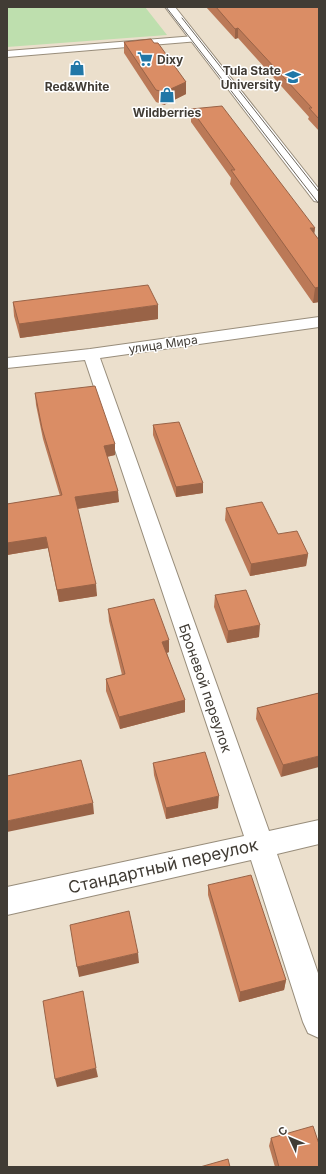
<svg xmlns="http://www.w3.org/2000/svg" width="326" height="1174" viewBox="0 0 326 1174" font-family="Inter,sans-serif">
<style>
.green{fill:#bedfae}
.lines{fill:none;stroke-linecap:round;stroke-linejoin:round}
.street-casing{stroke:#988d7b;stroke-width:2}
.secondary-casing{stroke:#988d7b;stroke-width:2}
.street{fill:#fff;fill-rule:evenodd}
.secondary{fill:#fff;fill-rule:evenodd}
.tram{stroke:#6c655b;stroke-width:1}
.wall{fill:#bb7957}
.shaded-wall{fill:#996347}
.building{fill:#da8d65;stroke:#996347}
.labels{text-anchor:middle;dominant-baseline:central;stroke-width:3;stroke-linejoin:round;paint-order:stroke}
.far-poi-label{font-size:12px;font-weight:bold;fill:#413c35;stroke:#fff}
.far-street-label{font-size:12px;fill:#413c35;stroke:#fff}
.street-label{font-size:14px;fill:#413c35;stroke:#fff}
.near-street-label{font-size:17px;fill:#413c35;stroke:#fff}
</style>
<rect width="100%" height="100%" fill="#ebdfcc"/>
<!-- green -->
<polygon class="green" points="7,7 145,7 167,35 7,47"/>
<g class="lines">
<defs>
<g id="street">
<polygon points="195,36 200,39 199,41 7,57 7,51"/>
<polygon points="319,317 319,327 100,358 269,831 319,820 319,844 277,854 319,976 319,1038 308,1033 303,1022 251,860 7,915 7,887 244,836 86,363 85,360 7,368 7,358 90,349"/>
</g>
<polygon id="secondary" points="165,7 175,7 319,189 319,202 314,201"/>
</defs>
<!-- street casing -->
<use href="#street" class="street-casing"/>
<!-- secondary casing -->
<use href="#secondary" class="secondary-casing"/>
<!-- street -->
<use href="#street" class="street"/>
<!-- secondary -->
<use href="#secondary" class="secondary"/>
<!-- tram -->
<g class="tram">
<polyline points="166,7 319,204"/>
<polyline points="182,18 319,192"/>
</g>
</g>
<!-- wall -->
<g class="wall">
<polygon points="206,7 319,7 319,131 308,119 309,117 238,38 235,39"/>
<polygon points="124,42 154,43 186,82 186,94 164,105 156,102 124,53"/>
<polygon points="191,109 315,228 314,234 319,302 313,303 230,184 231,178 191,122"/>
<polygon points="13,302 158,319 20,338 14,316"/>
<polygon points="35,393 115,444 115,455 107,457 119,502 77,509 97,596 59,602 48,548 7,555 7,504 60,496 43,439 36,405"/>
<polygon points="153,425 203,493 176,497 153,435"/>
<polygon points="226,508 278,534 308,554 306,566 250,576 225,520"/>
<polygon points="215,595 259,637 227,643 214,607"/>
<polygon points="108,609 169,652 167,653 185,712 120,729 106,691 106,679 122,675 109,621"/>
<polygon points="319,693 281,777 256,719 257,708"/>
<polygon points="153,763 218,808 166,819 154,775"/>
<polygon points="208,885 286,980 284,990 239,1002 208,895"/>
<polygon points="271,1138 319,1167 275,1167 269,1146"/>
</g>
<!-- shaded-wall -->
<g class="shaded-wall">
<polygon points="238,28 238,38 235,39 235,29"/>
<polygon points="186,82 186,94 164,105 164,92"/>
<polygon points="310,228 315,228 313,242"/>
<polygon points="319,287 319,302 313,303 315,288"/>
<polygon points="158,305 158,319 20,338 19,324"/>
<polygon points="115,444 115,455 105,457 104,446"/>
<polygon points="203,483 203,493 176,497 176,487"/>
<polygon points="118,491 119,502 76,509 75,497"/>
<polygon points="46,537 48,548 7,555 7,543"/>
<polygon points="308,554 306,566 250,576 251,564"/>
<polygon points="96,584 97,596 59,602 57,590"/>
<polygon points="260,625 259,637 227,643 228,631"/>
<polygon points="169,640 169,652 162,654 162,642"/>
<polygon points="185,700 185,712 120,729 119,717"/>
<polygon points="319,756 319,767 281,777 283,765"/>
<polygon points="219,796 218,808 166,819 166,808"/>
<polygon points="93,803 94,814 7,832 7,821"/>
<polygon points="138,953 139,963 79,977 77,967"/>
<polygon points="286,980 284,990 239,1002 240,992"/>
<polygon points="96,1068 98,1077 57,1087 55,1079"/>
</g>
<!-- building -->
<g class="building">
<polygon points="216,7 319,7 319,119 309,108 312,108 238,28 235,29"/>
<polygon points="151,39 154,43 158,43 186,82 164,92 156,90 124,42"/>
<polygon points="222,106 315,228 310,228 319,240 319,287 315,288 231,170 235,170 191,109"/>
<polygon points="148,285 158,305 19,324 13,302"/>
<polygon points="95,386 115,444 104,446 118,491 75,497 96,584 57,590 46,537 7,543 7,504 62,495 42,428 35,393"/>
<polygon points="179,422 203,483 176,487 153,425"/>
<polygon points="262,502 278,534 297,531 308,554 251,564 226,508"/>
<polygon points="246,590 260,625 228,631 215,595"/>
<polygon points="154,599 169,640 162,642 185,700 119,717 106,679 125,674 108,609"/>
<polygon points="319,693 319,756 283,765 257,708"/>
<polygon points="205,752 219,796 166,808 153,763"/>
<polygon points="81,760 93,803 7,821 7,776"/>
<polygon points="251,875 286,980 240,992 208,885"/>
<polygon points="129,911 138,953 77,967 70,925"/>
<polygon points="83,991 96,1068 55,1079 43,1001"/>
<polygon points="313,1126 319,1144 319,1167 279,1167 271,1138"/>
<polygon points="228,1159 230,1167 200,1167"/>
</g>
<!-- icons -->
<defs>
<symbol id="supermarket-bare" viewBox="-9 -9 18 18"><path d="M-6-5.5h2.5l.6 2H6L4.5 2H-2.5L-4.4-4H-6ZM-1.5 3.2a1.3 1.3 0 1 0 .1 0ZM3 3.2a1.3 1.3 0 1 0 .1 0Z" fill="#2177a7" stroke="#fff" stroke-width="2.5" paint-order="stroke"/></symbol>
<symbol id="shop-bare" viewBox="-9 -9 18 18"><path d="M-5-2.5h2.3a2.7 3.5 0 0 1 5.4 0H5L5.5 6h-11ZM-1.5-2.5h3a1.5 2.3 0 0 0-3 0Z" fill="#2177a7" stroke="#fff" stroke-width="2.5" paint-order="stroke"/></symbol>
<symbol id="university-bare" viewBox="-9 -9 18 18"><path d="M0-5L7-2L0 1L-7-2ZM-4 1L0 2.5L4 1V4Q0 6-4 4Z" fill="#2177a7" stroke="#fff" stroke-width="2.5" paint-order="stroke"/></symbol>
</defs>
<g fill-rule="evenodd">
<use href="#supermarket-bare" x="134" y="48" width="22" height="22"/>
<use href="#shop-bare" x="66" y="57" width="22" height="22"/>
<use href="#university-bare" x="282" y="66" width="22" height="22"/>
<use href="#shop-bare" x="156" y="84" width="22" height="22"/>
</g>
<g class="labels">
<!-- far-poi labels -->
<g class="far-poi-label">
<text x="157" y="59" text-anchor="start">Dixy</text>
<text x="281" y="70" text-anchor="end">Tula State<tspan x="281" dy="14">University</tspan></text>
<text x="77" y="86">Red&amp;White</text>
<text x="167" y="112">Wildberries</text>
</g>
<!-- far-street labels -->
<g class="far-street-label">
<text transform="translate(163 344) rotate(-8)">улица Мира</text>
</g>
<!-- street labels -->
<g class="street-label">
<text transform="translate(206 688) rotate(71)">Броневой переулок</text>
</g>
<!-- near-street labels -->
<g class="near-street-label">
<text transform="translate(163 866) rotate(-13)">Стандартный переулок</text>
</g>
</g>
<!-- border -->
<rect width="326" height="1174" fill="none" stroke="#413c35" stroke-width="16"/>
<!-- north arrow -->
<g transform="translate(290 1138) rotate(314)" stroke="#ffffff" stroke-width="3" paint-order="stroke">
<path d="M0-3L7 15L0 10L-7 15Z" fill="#413c35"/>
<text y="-6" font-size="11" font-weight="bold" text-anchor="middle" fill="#413c35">С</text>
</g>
</svg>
